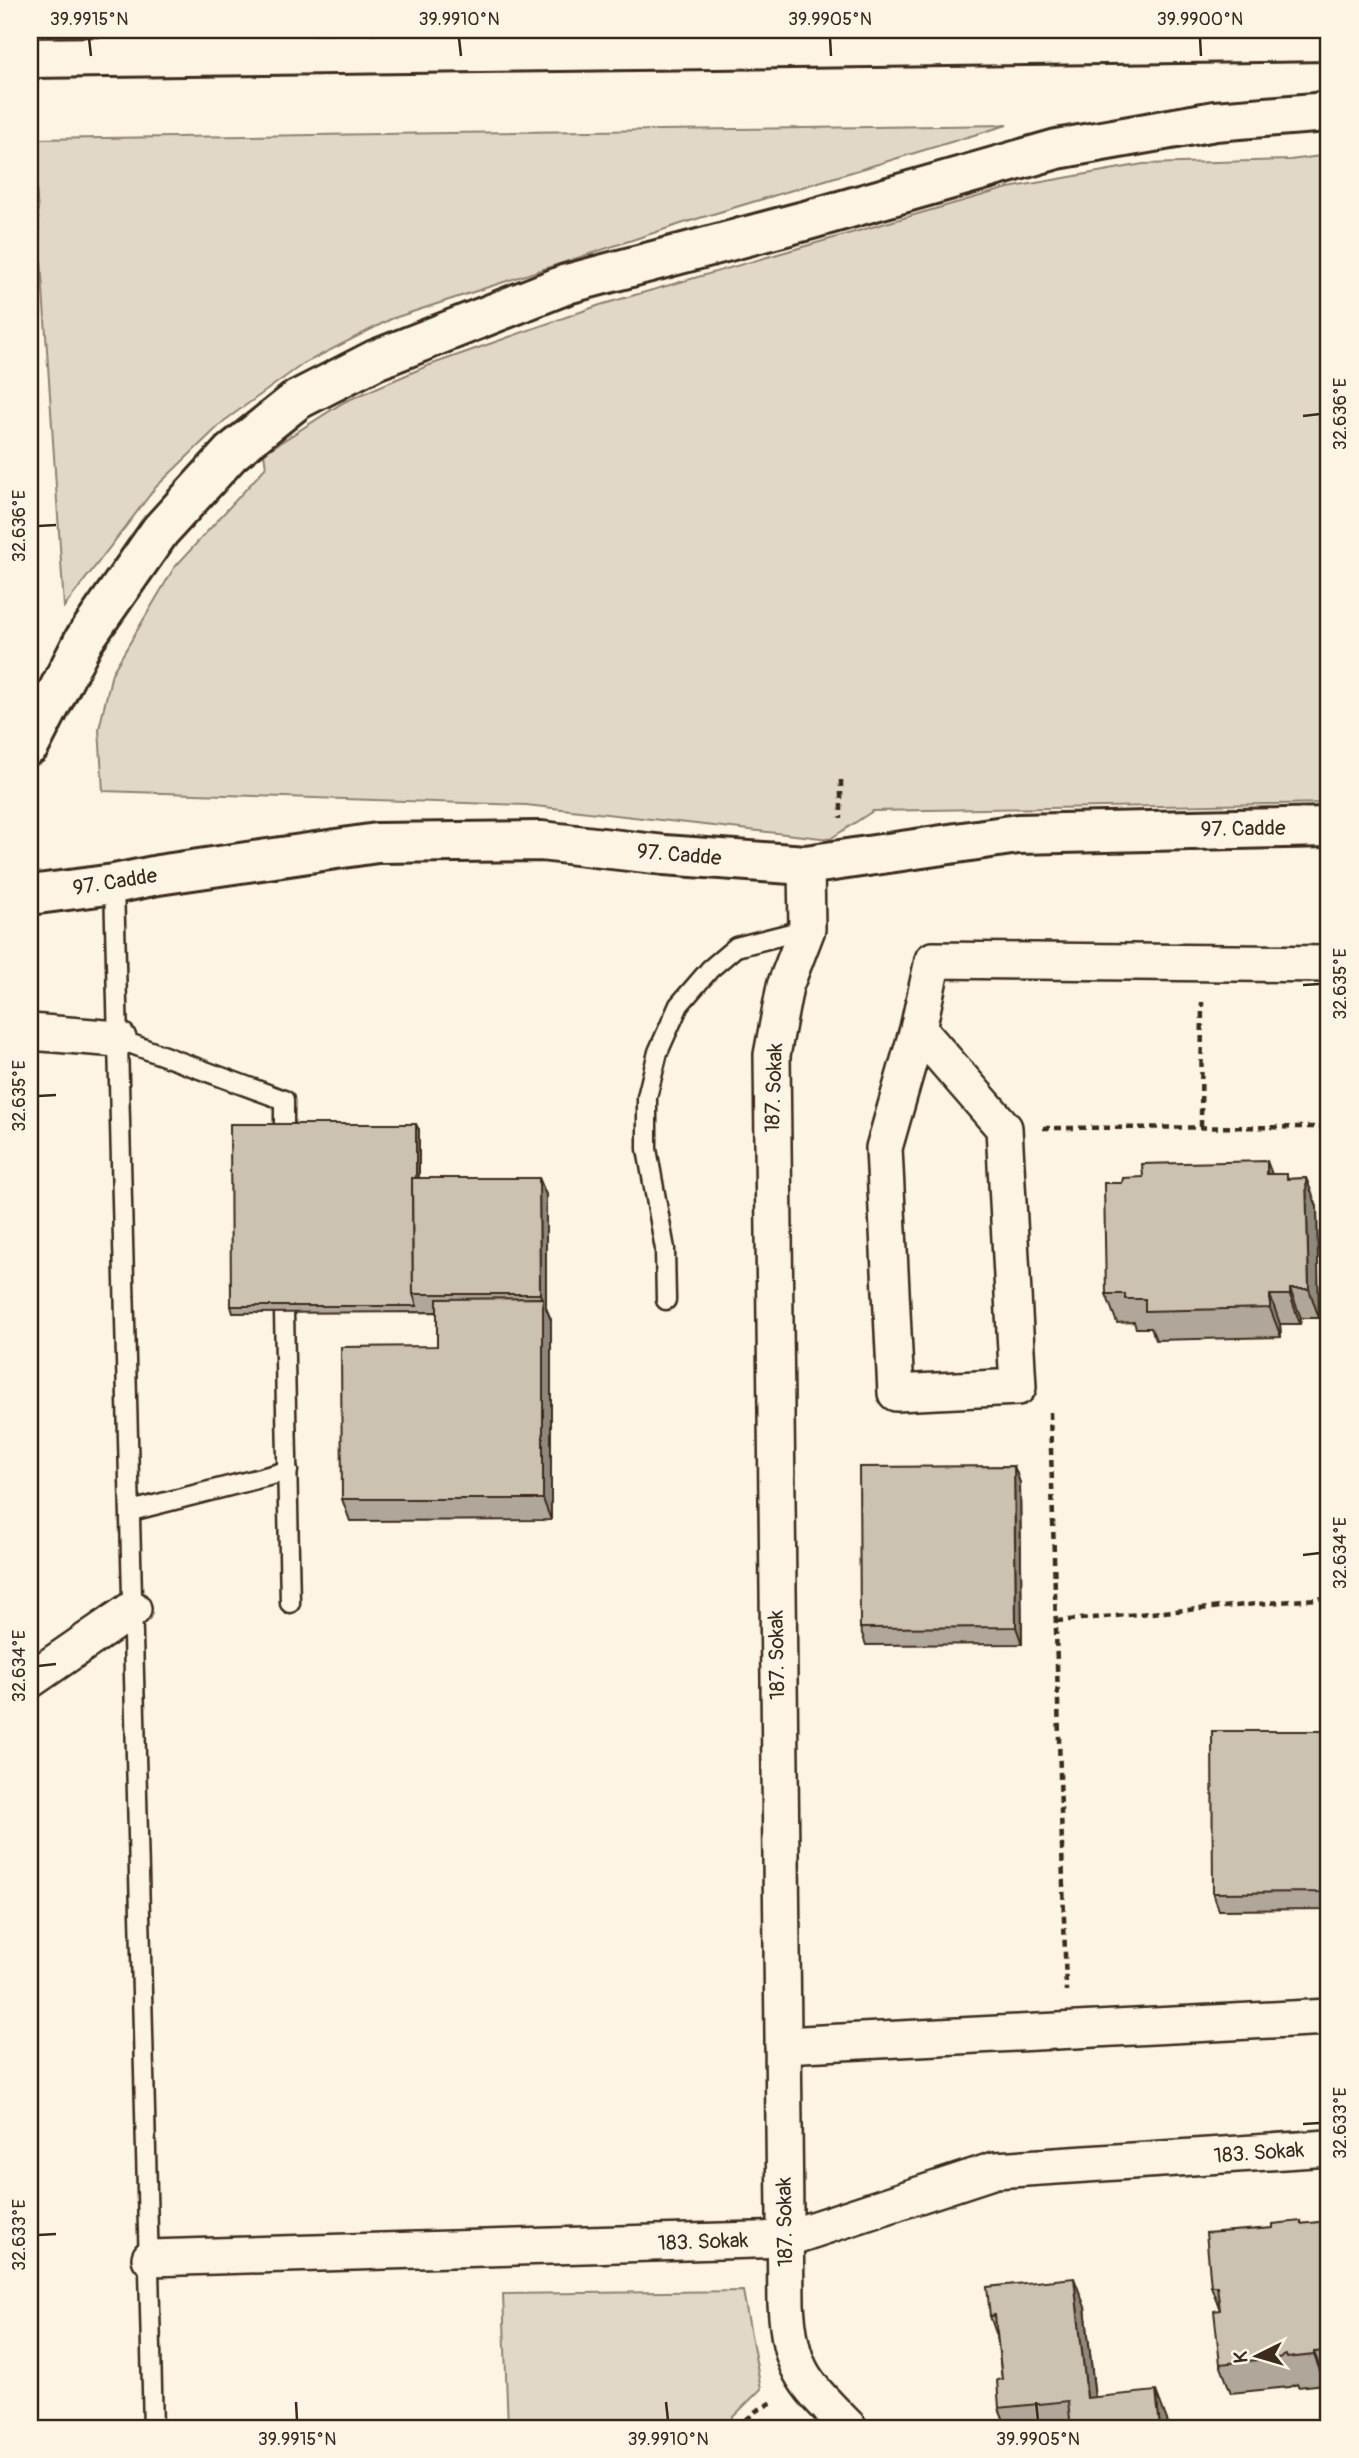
<svg xmlns="http://www.w3.org/2000/svg" width="1359" height="2458" viewBox="0 0 1359 2458" font-family="Pangolin,sans-serif">
<style>
.green{fill:#e0d8c8;stroke:#8e8173;stroke-width:2}
.lines{fill:none;stroke-linecap:round;stroke-linejoin:round}
.service-casing{stroke:#3b2a1e;stroke-width:23}
.minor-casing{stroke:#3b2a1e;stroke-width:40}
.tertiary-casing{stroke:#3b2a1e;stroke-width:44}
.motorway-casing{stroke:#3b2a1e;stroke-width:44}
.path{stroke:#3b2a1e;stroke-width:4.5;stroke-dasharray:7 5;stroke-linecap:butt}
.service{stroke:#fcf5e5;stroke-width:18}
.minor{stroke:#fcf5e5;stroke-width:35}
.tertiary{stroke:#fcf5e5;stroke-width:38}
.motorway{stroke:#fcf5e5;stroke-width:38}
.wall{fill:#afa79a;stroke:#3b2a1e;stroke-width:2}
.shaded-wall{fill:#8f887d;stroke:#3b2a1e;stroke-width:2}
.building{fill:#ccc2b3;stroke:#3b2a1e;stroke-width:2}
.ticks{fill:none;stroke:#3b2a1e;stroke-width:2.5}
.labels{text-anchor:middle;dominant-baseline:central;stroke-width:5;stroke-linejoin:round;paint-order:stroke}
.street-label{font-size:21px;fill:#3b2a1e;stroke:#fcf5e5}
.neatline{fill:none;stroke:#3b2a1e;stroke-width:2.5}
.ticks-label{font-size:18px;text-anchor:middle;fill:#3b2a1e}
</style>
<rect width="100%" height="100%" fill="#fcf5e5"/>
<filter id="ink" filterUnits="userSpaceOnUse"><feTurbulence type="fractalNoise" baseFrequency=".0143" numOctaves="2"/><feDisplacementMap in="SourceGraphic" scale="14" xChannelSelector="R" yChannelSelector="G"/><feConvolveMatrix kernelMatrix="1 2 1 2 8 2 1 2 1" color-interpolation-filters="sRGB"/></filter>
<g filter="url(#ink)">
<!-- green -->
<g class="green">
<polygon points="1007,125 690,221 391,319 303,364 224,421 156,487 64,607 33,139"/>
<polygon points="1329,155 1329,803 873,811 830,839 526,805 103,791 99,729 112,673 174,568 266,467 264,453 344,402 427,366 600,305 1008,188 1143,164 1290,160"/>
<polygon points="743,2291 761,2389 722,2428 508,2428 503,2294"/>
</g>
<g class="lines">
<defs>
<g id="service">
<polyline points="114,884 153,2428"/>
<polyline points="118,1039 284,1100 284,1130"/>
<polyline points="666,1300 665,1249 647,1149 647,1097 658,1052 679,1005 710,969 736,947 807,929"/>
<polyline points="284,1312 290,1603"/>
<polyline points="131,1511 288,1471"/>
</g>
<g id="minor">
<path d="M806 865 807 929 785 986 772 1055 786 2304C790 2371 804 2382 849 2428"/>
<polyline points="918,1029 1004,1128 1018,1387 896,1393 884,1148 918,1029 933,960 1329,964"/>
<polyline points="30,1032 118,1039"/>
<polyline points="30,1680 133,1609"/>
<polyline points="783,2045 1329,2017"/>
<polyline points="150,2258 785,2239 995,2170 1329,2148"/>
</g>
<polyline id="tertiary" points="30,895 114,884 158,875 377,843 541,841 664,855 806,865 1018,834 1329,827"/>
<g id="motorway">
<polyline points="30,58 1329,41"/>
<polyline points="30,745 84,640 160,531 231,453 297,400 375,360 567,284 808,220 1057,149 1215,121 1315,113 1329,110"/>
</g>
</defs>
<!-- service casing -->
<use href="#service" class="service-casing"/>
<!-- minor casing -->
<use href="#minor" class="minor-casing"/>
<!-- tertiary casing -->
<use href="#tertiary" class="tertiary-casing"/>
<!-- motorway casing -->
<use href="#motorway" class="motorway-casing"/>
<!-- path -->
<g class="path">
<polyline points="841,780 841,818"/>
<polyline points="1201,1127 1202,1002"/>
<polyline points="1043,1128 1329,1127"/>
<polyline points="1050,1412 1066,1991"/>
<polyline points="1056,1621 1329,1598"/>
<polyline points="737,2428 756,2411 773,2402"/>
</g>
<!-- service -->
<use href="#service" class="service"/>
<!-- minor -->
<use href="#minor" class="minor"/>
<!-- tertiary -->
<use href="#tertiary" class="tertiary"/>
<!-- motorway -->
<use href="#motorway" class="motorway"/>
</g>
<!-- wall -->
<g class="wall">
<polygon points="419,1130 419,1178 539,1178 546,1195 546,1308 551,1320 551,1520 350,1521 342,1499 437,1346 437,1312 233,1313 231,1306"/>
<polygon points="1272,1174 1289,1179 1306,1178 1317,1207 1319,1318 1301,1318 1300,1324 1280,1324 1281,1337 1156,1340 1151,1328 1136,1328 1134,1322 1117,1323 1106,1294 1122,1183"/>
<polygon points="1014,1466 1020,1483 1022,1644 866,1645 860,1628"/>
<polygon points="1329,1731 1329,1909 1219,1910 1213,1893"/>
<polygon points="1301,2221 1302,2224 1329,2221 1329,2380 1325,2381 1325,2384 1298,2387 1297,2384 1289,2387 1231,2393 1220,2364 1220,2310 1211,2286 1273,2228"/>
<polygon points="1085,2307 1095,2398 1167,2420 1168,2428 1007,2428 999,2408 1002,2379 997,2336 990,2316"/>
</g>
<!-- shaded-wall -->
<g class="shaded-wall">
<polygon points="416,1124 419,1130 419,1294 417,1294"/>
<polygon points="1267,1161 1278,1190 1267,1174"/>
<polygon points="539,1178 546,1195 546,1308 551,1320 551,1520 543,1499 543,1302 540,1294"/>
<polygon points="1306,1178 1317,1207 1319,1318 1309,1289"/>
<polygon points="1290,1289 1301,1318 1300,1324 1290,1295"/>
<polygon points="1270,1295 1280,1324 1281,1337 1270,1308"/>
<polygon points="1014,1466 1020,1483 1022,1644 1016,1627"/>
<polygon points="1074,2278 1085,2307 1098,2427 1087,2398"/>
<polygon points="1314,2352 1325,2381 1325,2384 1314,2355"/>
<polygon points="1156,2391 1167,2420 1168,2428 1160,2428"/>
</g>
<!-- building -->
<g class="building">
<polygon points="230,1124 416,1124 416,1178 412,1178 413,1294 417,1306 231,1306"/>
<polygon points="1267,1161 1267,1174 1287,1174 1287,1179 1306,1178 1309,1289 1290,1289 1290,1295 1270,1295 1270,1308 1145,1311 1145,1299 1125,1299 1125,1294 1106,1294 1104,1183 1122,1183 1123,1178 1143,1177 1142,1164"/>
<polygon points="412,1178 539,1178 540,1294 413,1294"/>
<polygon points="543,1298 543,1499 342,1499 341,1347 437,1346 437,1299"/>
<polygon points="1014,1466 1016,1627 860,1628 859,1467"/>
<polygon points="1212,1731 1329,1731 1329,1892 1213,1893"/>
<polygon points="1301,2221 1301,2224 1329,2221 1329,2351 1314,2352 1314,2355 1287,2358 1286,2355 1278,2358 1220,2364 1214,2311 1220,2310 1217,2286 1211,2286 1206,2233 1273,2228 1273,2224"/>
<polygon points="1074,2278 1087,2398 1156,2391 1160,2428 1071,2428 1068,2401 999,2408 997,2380 1002,2379 995,2315 990,2316 987,2287"/>
</g>
</g>
<!-- ticks -->
<path class="ticks" d="M89 38 91 56M459 38 461 56M830 38 831 56M1200 38 1201 56M1303 416 1320 414M38 526 56 525M1303 985 1320 984M38 1096 56 1095M1303 1555 1320 1553M38 1666 56 1664M1303 2124 1320 2123M38 2235 56 2234M296 2402 297 2420M666 2402 668 2420M1036 2402 1038 2420"/>
<g class="labels">
<!-- street labels -->
<g class="street-label">
<text transform="translate(1243 829) rotate(-1)">97. Cadde</text>
<text transform="translate(679 855) rotate(5)">97. Cadde</text>
<text transform="translate(115 882) rotate(-9)">97. Cadde</text>
<text transform="translate(774 1088) rotate(-88)">187. Sokak</text>
<text transform="translate(777 1655) rotate(-91)">187. Sokak</text>
<text transform="translate(1259 2153) rotate(-4)">183. Sokak</text>
<text transform="translate(785 2222) rotate(-91)">187. Sokak</text>
<text transform="translate(703 2242) rotate(-2)">183. Sokak</text>
</g>
</g>
<!-- margin -->
<rect width="1359" height="2458" fill="none" stroke="#fcf5e5" stroke-width="77"/>
<!-- north arrow -->
<g transform="translate(1257 2356) rotate(265)" stroke="#fcf5e5" stroke-width="5" paint-order="stroke">
<path d="M0-5L12 26L0 18L-12 26Z" fill="#3b2a1e"/>
<text y="-10" font-size="19" font-weight="bold" text-anchor="middle" fill="#3b2a1e">K</text>
</g>
<rect x="38" y="38" width="1282" height="2382" class="neatline"/>
<g class="ticks-label">
<text x="89" y="25">39.9915°N</text>
<text x="459" y="25">39.9910°N</text>
<text x="830" y="25">39.9905°N</text>
<text x="1200" y="25">39.9900°N</text>
<text transform="translate(1340 414) rotate(-90)" y="6">32.636°E</text>
<text transform="translate(19 526) rotate(-90)" y="6">32.636°E</text>
<text transform="translate(1340 984) rotate(-90)" y="6">32.635°E</text>
<text transform="translate(19 1096) rotate(-90)" y="6">32.635°E</text>
<text transform="translate(1340 1553) rotate(-90)" y="6">32.634°E</text>
<text transform="translate(19 1666) rotate(-90)" y="6">32.634°E</text>
<text transform="translate(1340 2123) rotate(-90)" y="6">32.633°E</text>
<text transform="translate(19 2235) rotate(-90)" y="6">32.633°E</text>
<text x="297" y="2445">39.9915°N</text>
<text x="668" y="2445">39.9910°N</text>
<text x="1038" y="2445">39.9905°N</text>
</g>
</svg>
